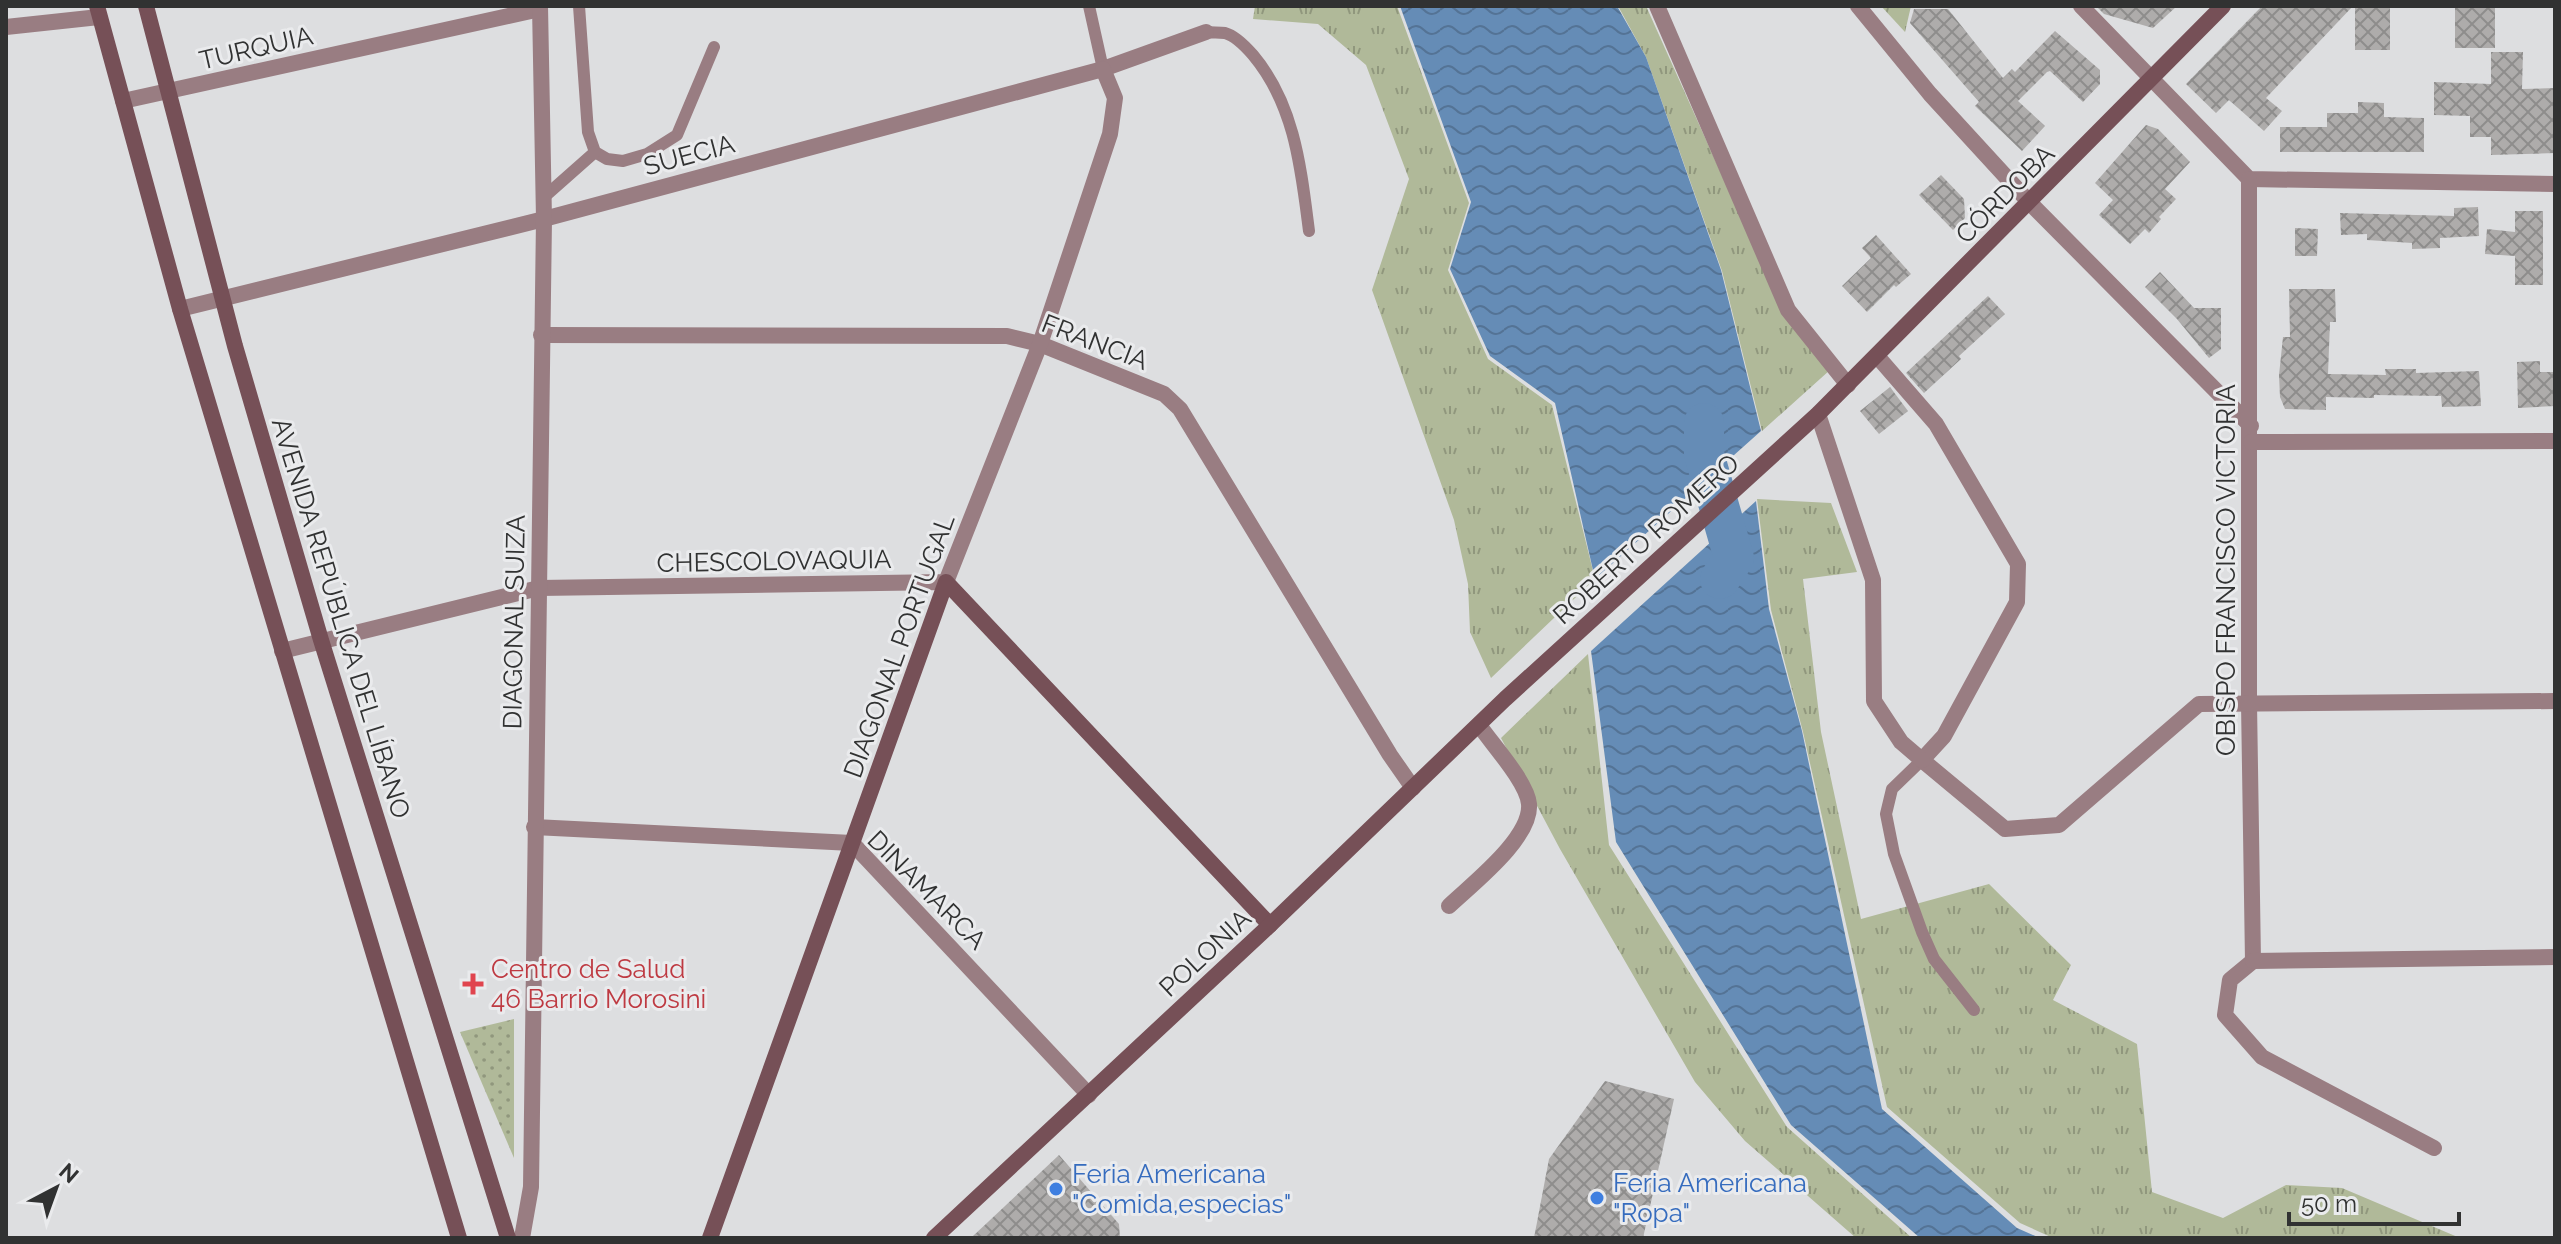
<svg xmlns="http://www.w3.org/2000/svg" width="2561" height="1244" viewBox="0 0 2561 1244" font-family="Raleway,sans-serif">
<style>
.grass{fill:url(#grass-tufts)}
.park{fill:url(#park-dots)}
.water{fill:url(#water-waves)}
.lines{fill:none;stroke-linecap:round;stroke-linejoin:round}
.river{stroke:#658cb6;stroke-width:40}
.building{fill:url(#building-cross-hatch)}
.lane{stroke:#997d82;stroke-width:12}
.street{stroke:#997d82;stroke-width:16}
.secondary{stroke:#765057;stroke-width:16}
.health-dot{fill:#e0444e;stroke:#eaebed;stroke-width:3}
.shop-dot{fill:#3f7fe0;stroke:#eaebed;stroke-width:3}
.labels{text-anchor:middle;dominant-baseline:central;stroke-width:6;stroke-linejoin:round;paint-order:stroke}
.street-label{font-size:26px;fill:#313232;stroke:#eaebed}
.health-label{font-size:26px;fill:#be3a42;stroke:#eaebed;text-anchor:start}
.shop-label{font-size:26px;fill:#366cbe;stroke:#eaebed;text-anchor:start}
</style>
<defs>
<pattern id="grass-tufts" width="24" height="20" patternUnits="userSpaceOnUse" patternTransform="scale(2)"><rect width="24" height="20" fill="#b0b999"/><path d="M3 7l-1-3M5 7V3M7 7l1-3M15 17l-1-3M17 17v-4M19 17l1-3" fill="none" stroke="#90977d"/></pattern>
<pattern id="park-dots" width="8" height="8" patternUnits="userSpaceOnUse" patternTransform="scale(2)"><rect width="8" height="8" fill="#b0b999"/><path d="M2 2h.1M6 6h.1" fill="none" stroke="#90977d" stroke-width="1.8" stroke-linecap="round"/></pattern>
<pattern id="water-waves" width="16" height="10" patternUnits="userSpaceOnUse" patternTransform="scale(2)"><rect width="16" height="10" fill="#658cb6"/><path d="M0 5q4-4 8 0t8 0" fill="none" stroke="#547395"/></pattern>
<pattern id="building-cross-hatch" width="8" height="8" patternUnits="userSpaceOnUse" patternTransform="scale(2)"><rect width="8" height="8" fill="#aeacab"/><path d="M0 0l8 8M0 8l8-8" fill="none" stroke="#8e8d8c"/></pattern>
</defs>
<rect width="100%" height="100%" fill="#dddee0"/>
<!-- grass -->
<g class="grass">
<polygon points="1255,6 1397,6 1469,203 1448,270 1488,359 1552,405 1595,579 1491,678 1470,632 1468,584 1454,520 1372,290 1409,179 1366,65 1318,24 1253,19"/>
<polygon points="1618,6 1646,6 1785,316 1830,370 1762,431 1722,271 1646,57"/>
<polygon points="1881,6 1911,6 1905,32"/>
<polygon points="1757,499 1831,503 1857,572 1803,579 1821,732 1861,919 1989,884 2071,965 2053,1000 2137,1044 2152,1192 2223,1218 2286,1185 2342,1188 2460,1238 2053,1238 2020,1223 1887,1107 1803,732 1771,610"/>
<polygon points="1588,654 1609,845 1787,1127 1912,1238 1856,1238 1745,1141 1695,1082 1560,849 1501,738"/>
</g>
<!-- park -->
<polygon class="park" points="514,1019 514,1158 460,1032"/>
<!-- water -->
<g class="water">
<polygon points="1400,6 1617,6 1646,57 1721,270 1761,431 1595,579 1555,403 1490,356 1450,269 1471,202"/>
<polygon points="1756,501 1769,609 1802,731 1882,1109 2017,1228 2040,1238 1920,1238 1791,1125 1616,842 1591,651"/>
</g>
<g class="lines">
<!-- river -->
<polyline class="river" points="1704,423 1704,454 1734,558 1720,579"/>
</g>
<!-- building -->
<g class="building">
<polygon points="2096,6 2177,6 2153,28 2104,14"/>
<polygon points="2262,6 2353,6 2266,98 2282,111 2264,131 2229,100 2216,113 2186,84"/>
<rect x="2355" y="6" width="35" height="44"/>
<rect x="2455" y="6" width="40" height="42"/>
<polygon points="1914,9 1948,9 2003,78 2012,69 2015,72 2055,31 2100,70 2100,84 2083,102 2050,71 2047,72 2018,101 2045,126 2022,151 1975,106 1979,102 1910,23"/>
<polygon points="2491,52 2523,52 2522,89 2555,88 2555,153 2491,155 2491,137 2470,137 2470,116 2434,115 2434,82 2491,84"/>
<polygon points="2358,102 2384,103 2384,117 2424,118 2424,152 2280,152 2280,127 2327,127 2327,113 2358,113"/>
<polygon points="2146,125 2158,129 2190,162 2165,189 2176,199 2159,217 2161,219 2149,233 2145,229 2130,244 2099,215 2113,200 2095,183"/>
<polygon points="1941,175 1964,199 1965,218 1953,230 1919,195"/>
<polygon points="2478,207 2479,236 2440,238 2440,248 2412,249 2412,243 2367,240 2367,234 2341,235 2340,213 2454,216 2454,208"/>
<polygon points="2515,211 2543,211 2543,285 2515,285 2515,256 2485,254 2487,229 2515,232"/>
<polygon points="2295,228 2318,229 2317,256 2295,256"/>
<polygon points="1876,235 1911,274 1896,287 1894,285 1867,312 1842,286 1871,258 1862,248"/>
<polygon points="2160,272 2194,308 2221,308 2221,349 2209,358 2177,319 2145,287"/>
<polygon points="2289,289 2335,289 2336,322 2330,322 2328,374 2386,375 2385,369 2416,369 2416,373 2479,371 2481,406 2442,407 2441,396 2374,395 2374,398 2326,397 2326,410 2285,409 2280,397 2279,375 2283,337 2290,337"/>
<polygon points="1988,296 2005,314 1959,356 1961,359 1924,393 1906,373"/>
<polygon points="2540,361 2540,372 2555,372 2555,406 2518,408 2517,362"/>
<polygon points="1890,387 1908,411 1879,434 1860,411"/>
<polygon points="1605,1081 1674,1099 1643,1238 1534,1238 1549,1159"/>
<polygon points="1059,1155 1119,1224 1120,1238 971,1238"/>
</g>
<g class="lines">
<!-- lane -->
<g class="lane">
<polyline points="579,6 588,132 595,152 607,159 623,161 647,154 677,135 714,47"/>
<polyline points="1089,6 1103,69"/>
<path d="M1206 32C1212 33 1219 32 1225 33 1236 36 1246 47 1253 55 1295 105 1301 169 1309 231"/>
<polyline points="543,198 595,152"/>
<polyline points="1922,760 1892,789 1886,814 1894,854 1922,932 1934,959 1974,1010"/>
</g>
<!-- street -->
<g class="street">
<polyline points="1657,6 1788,310 1848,385"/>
<polyline points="1858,6 1930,94 2030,203 2251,426"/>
<polyline points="2081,6 2249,179 2555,184"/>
<polyline points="6,27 99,17"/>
<polyline points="123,101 540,9"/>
<polyline points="2249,179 2249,703 2253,961"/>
<polyline points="180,309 544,219 1103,69 1206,32"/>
<polyline points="541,335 1007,336 1040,344 1164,394 1180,409 1390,755 1413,788"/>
<polyline points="1877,356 1936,424 2018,564 2017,602 1944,736 1922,760 2005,829 2059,825 2199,704 2555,701"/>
<polyline points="1818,414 1873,580 1874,701 1901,742 1922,760"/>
<polyline points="2251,442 2555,441"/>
<polyline points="282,651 539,588 946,582 1040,344 1110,134 1115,98 1103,69"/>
<polyline points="534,827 852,843 1089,1095"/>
<path d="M1449 906C1472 884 1532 838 1529 804 1527 782 1492 744 1479 725"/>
<polyline points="2253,961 2230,980 2225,1015 2262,1057 2434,1148"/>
<polyline points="2253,961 2555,957"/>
<polyline points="522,1238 531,1187 544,219 540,6"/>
</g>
<!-- secondary -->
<g class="secondary">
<polyline points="97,6 180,309 459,1238"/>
<polyline points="146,6 235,346 321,640 508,1238"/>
<polyline points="710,1238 946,582 1270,925"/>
<polyline points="934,1238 1270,925 1505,699 1818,414 2223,6"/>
</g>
</g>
<!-- markers -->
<path class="health-dot" d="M469 972h8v8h8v8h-8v8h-8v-8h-8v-8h8z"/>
<g class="shop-dot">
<circle cx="1056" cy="1189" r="8"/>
<circle cx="1597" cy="1198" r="8"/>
</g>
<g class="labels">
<!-- street labels -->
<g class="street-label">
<text transform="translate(256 48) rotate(-13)">TURQUIA</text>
<text transform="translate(689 155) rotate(-15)">SUECIA</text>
<text transform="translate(2005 194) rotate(-45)">CÓRDOBA</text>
<text transform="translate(1095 342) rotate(21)">FRANCIA</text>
<text transform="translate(1646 539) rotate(-42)">ROBERTO ROMERO</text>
<text transform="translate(774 561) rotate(-1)">CHESCOLOVAQUIA</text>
<text transform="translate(2226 570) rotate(-90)">OBISPO FRANCISCO VICTORIA</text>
<text transform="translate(341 618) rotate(73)">AVENIDA REPÚBLICA DEL LÍBANO</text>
<text transform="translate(514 622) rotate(-89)">DIAGONAL SUIZA</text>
<text transform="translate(899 646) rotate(-70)">DIAGONAL PORTUGAL</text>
<text transform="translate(927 890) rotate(45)">DINAMARCA</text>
<text transform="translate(1205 953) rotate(-43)">POLONIA</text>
</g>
<!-- health labels -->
<g class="health-label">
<text x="491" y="969">Centro de Salud<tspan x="491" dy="30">46 Barrio Morosini</tspan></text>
</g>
<!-- shop labels -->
<g class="shop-label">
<text x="1072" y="1174">Feria Americana<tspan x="1072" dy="30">"Comida,especias"</tspan></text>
<text x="1613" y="1183">Feria Americana<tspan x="1613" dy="30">"Ropa"</tspan></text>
</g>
</g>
<!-- border -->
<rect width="2561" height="1244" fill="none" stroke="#313232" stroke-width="16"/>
<!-- north arrow -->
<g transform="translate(56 1188) rotate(41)" stroke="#eaebed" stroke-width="6" paint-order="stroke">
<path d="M0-6L14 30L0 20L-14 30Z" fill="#313232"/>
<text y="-12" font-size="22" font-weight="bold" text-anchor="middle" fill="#313232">N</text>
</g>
<!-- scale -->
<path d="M2289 1212v12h170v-12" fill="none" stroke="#313232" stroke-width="4"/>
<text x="2301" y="1212" font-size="24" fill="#313232" stroke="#eaebed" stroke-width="6" paint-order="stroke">50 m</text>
</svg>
